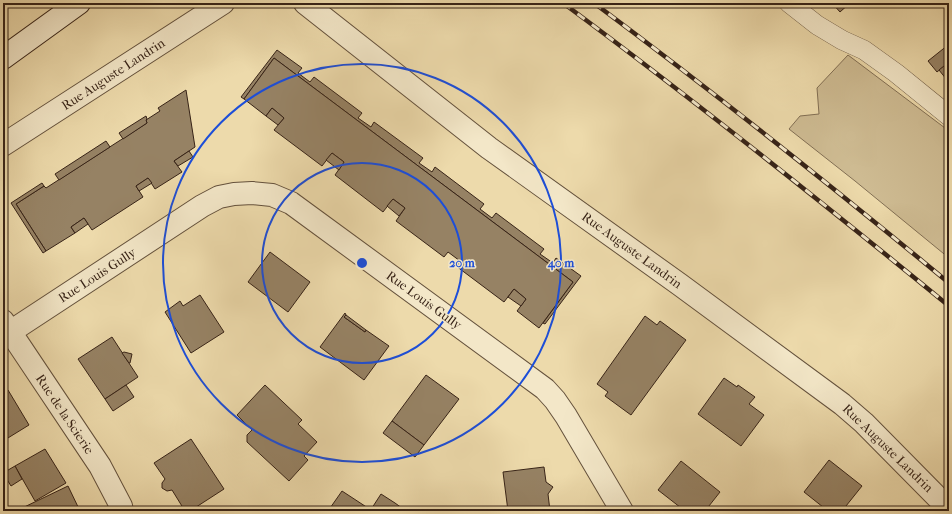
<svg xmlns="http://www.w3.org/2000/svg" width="952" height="514" viewBox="0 0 952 514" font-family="'IM FELL French Canon',serif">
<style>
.green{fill:#cebb92;stroke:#826f54}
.building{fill:#968264;stroke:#372317}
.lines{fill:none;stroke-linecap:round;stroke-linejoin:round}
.service-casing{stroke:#64513c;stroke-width:20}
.minor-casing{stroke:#64513c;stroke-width:24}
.secondary-casing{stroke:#372317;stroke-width:24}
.service{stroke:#f3e7c8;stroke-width:19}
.minor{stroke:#f3e7c8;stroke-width:22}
.secondary{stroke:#f3e7c8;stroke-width:22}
.rail-casing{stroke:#372317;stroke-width:4.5}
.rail{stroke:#f3e7c8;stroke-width:3;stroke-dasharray:9;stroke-linecap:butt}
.ring{fill:none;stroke:#1d4ed8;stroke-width:2}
.labels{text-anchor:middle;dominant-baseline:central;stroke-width:3;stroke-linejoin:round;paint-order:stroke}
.street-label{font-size:13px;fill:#372317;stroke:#f3e7c8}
.centre{fill:#1d4ed8;stroke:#f3e7c8;stroke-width:2}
.ring-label{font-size:12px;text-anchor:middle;font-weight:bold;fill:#1d4ed8;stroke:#f3e7c8;stroke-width:3;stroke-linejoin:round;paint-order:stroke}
</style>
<rect width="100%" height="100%" fill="#eddaab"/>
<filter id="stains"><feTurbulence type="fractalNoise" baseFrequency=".005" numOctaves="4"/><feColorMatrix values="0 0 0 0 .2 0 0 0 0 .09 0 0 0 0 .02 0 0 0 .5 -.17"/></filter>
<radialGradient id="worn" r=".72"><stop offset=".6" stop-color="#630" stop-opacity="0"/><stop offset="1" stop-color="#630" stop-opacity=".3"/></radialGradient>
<!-- green -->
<polygon class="green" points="848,55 949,131 949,258 855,181 789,129 800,116 819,114 817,88"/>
<!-- building -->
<g class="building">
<polygon points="832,3 850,3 840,12"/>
<polygon points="948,45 949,62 937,72 928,61"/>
<polygon points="277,50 302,68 298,73 310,82 314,77 362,113 358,118 371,127 374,122 423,158 419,163 432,172 435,167 484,204 480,209 492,218 496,213 544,249 540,254 553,263 556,258 581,276 545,324 543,323 573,282 274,58 244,99 241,97"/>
<polygon points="274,58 573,282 539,328 517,311 526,299 514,289 504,302 456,266 460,261 448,252 444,257 396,221 405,208 393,199 383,212 335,175 344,162 332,153 322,166 274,130 284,118 272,108 266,116 244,99"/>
<polygon points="949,62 949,79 947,80 939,70"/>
<polygon points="186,90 195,147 174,161 182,172 155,189 148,178 136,186 143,197 92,230 84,218 71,227 75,233 46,251 16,204 44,186 46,188 147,123 146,120 160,111 158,108"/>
<polygon points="272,108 284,118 278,125 266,116"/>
<polygon points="146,116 147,119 146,120 147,123 123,139 119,133"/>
<polygon points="106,141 110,147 59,180 55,174"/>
<polygon points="189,151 193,157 178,166 174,161"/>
<polygon points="332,153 344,162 339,170 326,160"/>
<polygon points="148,178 152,183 139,191 136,186"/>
<polygon points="42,183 44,186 16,204 46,251 43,253 11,203"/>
<polygon points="393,199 405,208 399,216 387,206"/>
<polygon points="84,218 88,224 75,233 71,227"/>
<polygon points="270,252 310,282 288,312 248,282"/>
<polygon points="514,289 526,299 521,306 508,297"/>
<polygon points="200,295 224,332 191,353 165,312 180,301 183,306"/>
<polygon points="345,313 346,315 344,317 365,332 366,330 389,346 364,380 320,347"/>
<polygon points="346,315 366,330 365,332 344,317"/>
<polygon points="645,316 657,325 660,321 686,340 631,415 605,396 608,392 597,384"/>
<polygon points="112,337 138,377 105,399 78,359"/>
<polygon points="124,352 132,354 130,363 129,363 122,353"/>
<polygon points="426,375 459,399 424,445 392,421"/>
<polygon points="724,378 737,387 738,385 755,397 749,404 764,415 741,446 698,414"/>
<polygon points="126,385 134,397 113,411 105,399"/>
<polygon points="265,385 302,420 298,424 317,442 304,456 308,460 289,481 247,442 247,435 252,430 237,415"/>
<polygon points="8,390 29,425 3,441 3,393"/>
<polygon points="392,421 424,445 415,457 383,433"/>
<polygon points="191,439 224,489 190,511 185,511 172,490 167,491 162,488 162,483 165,479 154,463"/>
<polygon points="45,449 66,483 35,501 15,466"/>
<polygon points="829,460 862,486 842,511 828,511 804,492"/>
<polygon points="681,461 720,492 705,511 685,511 658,490"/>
<polygon points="15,466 22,479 11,486 3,473"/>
<polygon points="544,467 546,482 553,487 548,494 550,511 508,511 503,472"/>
<polygon points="68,486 80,511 16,511"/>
<polygon points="342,491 371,510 370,511 328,511"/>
<polygon points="381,494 395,503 406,511 370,511"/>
</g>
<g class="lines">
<defs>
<polyline id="service" points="789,3 817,25 842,40 864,50 896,73 949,116"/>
<g id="minor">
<polyline points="305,3 489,148 679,284 842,404 864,423 949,509"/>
<polyline points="3,145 223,3"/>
<polyline points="3,321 100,466 121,506 122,511"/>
<polyline points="10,332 202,206 219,197 234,194 252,193 272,195 291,203 545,389 555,400 566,416 622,511"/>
</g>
<polyline id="secondary" points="3,58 79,3"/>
</defs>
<!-- service casing -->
<use href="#service" class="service-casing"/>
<!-- minor casing -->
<use href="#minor" class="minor-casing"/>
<!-- secondary casing -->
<use href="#secondary" class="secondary-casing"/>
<!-- service -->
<use href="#service" class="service"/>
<!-- minor -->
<use href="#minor" class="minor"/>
<!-- secondary -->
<use href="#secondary" class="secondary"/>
<defs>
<g id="rail">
<path d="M563 3C694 100 822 202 949 306"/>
<path d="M594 3C715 93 833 187 949 283"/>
</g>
</defs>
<!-- rail casing -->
<use href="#rail" class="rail-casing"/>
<!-- rail -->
<use href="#rail" class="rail"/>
</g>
<!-- distance rings -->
<g class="ring">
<circle cx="362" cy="263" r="100"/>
<circle cx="362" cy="263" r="199"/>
</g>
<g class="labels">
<!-- street labels -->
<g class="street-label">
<text transform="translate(113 74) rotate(-33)">Rue Auguste Landrin</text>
<text transform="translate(632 250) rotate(36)">Rue Auguste Landrin</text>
<text transform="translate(97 275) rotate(-33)">Rue Louis Gully</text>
<text transform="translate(424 300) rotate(36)">Rue Louis Gully</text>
<text transform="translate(65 414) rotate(56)">Rue de la Scierie</text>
<text transform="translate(888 448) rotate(44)">Rue Auguste Landrin</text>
</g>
</g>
<circle cx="362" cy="263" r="6" class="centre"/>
<g class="ring-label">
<text x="462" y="267">20 m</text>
<text x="561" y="267">40 m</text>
</g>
<!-- margin -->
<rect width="952" height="514" fill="none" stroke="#eddaab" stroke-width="16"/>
<rect x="4" y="4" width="944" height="506" fill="none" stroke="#372317" stroke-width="2"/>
<rect x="8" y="8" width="936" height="498" fill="none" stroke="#372317"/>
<rect width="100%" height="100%" filter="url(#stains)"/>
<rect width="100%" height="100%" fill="url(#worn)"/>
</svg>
